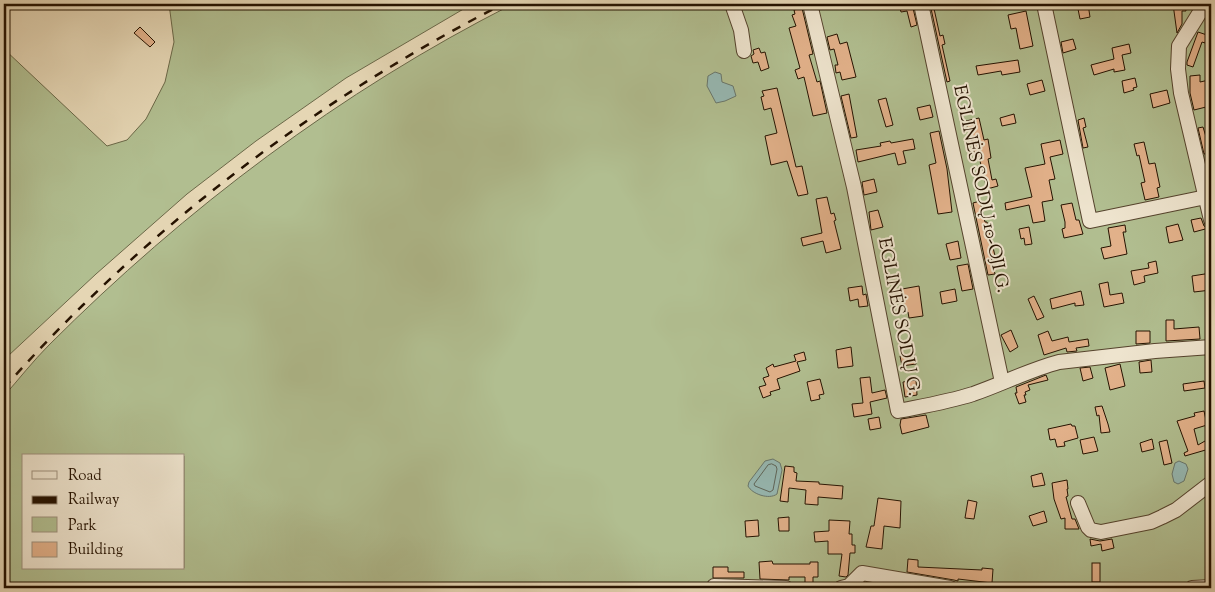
<svg xmlns="http://www.w3.org/2000/svg" width="1215" height="592" viewBox="0 0 1215 592" font-family="'Sorts Mill Goudy',serif">
<style>
.green{fill:#b1be90;stroke:#6b6848;fill-rule:evenodd}
.water{fill:#96b8b2;stroke:#69766b}
.lines{fill:none;stroke-linecap:round;stroke-linejoin:round}
.shore{stroke:#5e6559;stroke-width:1}
.building{fill:#e2b18a;stroke:#251200}
.minor-casing{stroke:#55432d;stroke-width:16}
.minor{stroke:#eee4ce;stroke-width:14}
.rail{stroke:#251200;stroke-width:2.5;stroke-dasharray:9 9;stroke-linecap:butt}
.labels{text-anchor:middle;dominant-baseline:central;stroke-width:4;stroke-linejoin:round;paint-order:stroke}
.street-label{font-size:18px;fill:#251200;stroke:#eee4ce}
</style>
<rect width="100%" height="100%" fill="#e5d6b4"/>
<filter id="stains"><feTurbulence type="fractalNoise" baseFrequency=".004" numOctaves="4"/><feColorMatrix values="0 0 0 0 .2 0 0 0 0 .09 0 0 0 0 .02 0 0 0 .5 -.17"/></filter>
<radialGradient id="worn" r=".72"><stop offset=".6" stop-color="#630" stop-opacity="0"/><stop offset="1" stop-color="#630" stop-opacity=".3"/></radialGradient>
<!-- green -->
<g class="green">
<polygon points="169,4 472,4 346,78 256,141 187,194 96,274 8,356 4,352 4,49 107,146 127,140 146,119 165,82 174,42"/>
<path d="M513 4H1211V588H4V396C19 379 33 361 49 345 185 209 341 91 513 4ZM24 456H184V568H24Z"/>
</g>
<!-- water -->
<g class="water">
<polygon points="715,72 721,74 722,82 733,86 736,96 725,101 716,103 707,86 708,76"/>
<path d="M773 459 780 463 782 470 777 494C769 500 752 494 748 486L749 482 765 461Z"/>
<polygon points="1179,461 1186,464 1188,469 1184,481 1178,484 1174,482 1172,474 1175,463"/>
</g>
<g class="lines">
<!-- shore -->
<polygon class="shore" points="772,464 776,466 777,469 773,490 770,492 755,486 754,484 768,465"/>
</g>
<!-- building -->
<g class="building">
<polygon points="899,4 912,4 917,25 911,27 907,11 901,12"/>
<polygon points="930,4 933,4 940,36 943,35 945,44 942,45 950,81 947,82"/>
<polygon points="1077,4 1088,4 1090,17 1080,19"/>
<polygon points="1173,4 1185,4 1186,11 1182,11 1182,24 1177,33"/>
<polygon points="802,8 813,54 809,55 817,82 820,81 827,113 813,116 804,77 798,79 795,70 800,68 789,28 796,26 792,15 795,14 794,10"/>
<polygon points="1026,11 1033,46 1020,49 1016,28 1011,29 1008,15"/>
<polygon points="140,27 155,42 150,47 134,33"/>
<polygon points="1198,32 1207,35 1205,43 1202,42 1193,67 1187,65 1187,62"/>
<polygon points="837,34 840,44 847,42 856,77 842,80 840,72 836,73 835,65 838,65 834,49 830,50 827,37"/>
<polygon points="1073,39 1076,49 1063,53 1061,42"/>
<polygon points="1129,44 1131,53 1122,55 1125,70 1114,72 1114,69 1094,75 1091,65 1114,59 1112,48"/>
<polygon points="759,48 761,53 765,52 769,68 761,71 758,62 753,63 751,56 754,54 753,50"/>
<polygon points="1018,60 1020,72 1002,75 1001,71 978,75 976,66"/>
<polygon points="1200,75 1200,82 1209,80 1211,102 1209,102 1210,106 1194,110 1190,93 1190,76"/>
<polygon points="1135,78 1137,87 1133,88 1134,90 1124,93 1122,81"/>
<polygon points="1042,80 1045,91 1030,95 1027,84"/>
<polygon points="777,88 796,167 802,166 808,194 798,196 787,161 771,165 765,136 777,133 771,108 764,110 761,97 764,96 762,91"/>
<polygon points="1167,90 1170,103 1153,108 1150,94"/>
<polygon points="849,94 857,137 851,138 841,96"/>
<polygon points="886,98 893,125 886,127 878,100"/>
<polygon points="930,105 933,117 920,120 917,108"/>
<polygon points="1014,114 1016,123 1002,126 1000,118"/>
<polygon points="979,118 984,140 988,139 991,158 988,159 992,180 996,179 998,186 987,189 979,157 975,157 970,130 968,131 966,121"/>
<polygon points="1084,118 1086,127 1083,128 1088,147 1083,148 1078,120"/>
<polygon points="1203,127 1211,153 1204,154 1198,128"/>
<polygon points="939,131 947,169 952,212 938,214 929,165 936,163 930,133"/>
<polygon points="913,139 915,149 903,151 906,163 898,165 895,153 858,162 856,150 881,146 880,143 890,141 891,143"/>
<polygon points="1060,140 1063,154 1050,157 1055,179 1049,180 1053,200 1042,202 1045,221 1033,223 1029,205 1006,210 1005,203 1032,197 1025,168 1045,164 1041,144"/>
<polygon points="1144,142 1149,164 1155,163 1160,187 1157,188 1159,197 1145,200 1141,183 1145,182 1139,155 1137,156 1134,144"/>
<polygon points="874,179 877,192 864,195 862,182"/>
<polygon points="827,197 831,214 834,213 836,220 834,221 841,249 826,253 823,241 803,246 801,238 822,233 816,199"/>
<polygon points="980,201 985,222 987,222 995,256 991,257 995,274 988,275 973,203"/>
<polygon points="1072,203 1076,220 1079,220 1083,234 1064,238 1062,229 1065,228 1065,222 1061,205"/>
<polygon points="878,210 883,227 871,230 869,212"/>
<polygon points="1201,218 1204,226 1209,228 1194,232 1191,220"/>
<polygon points="1178,224 1183,240 1169,243 1166,227"/>
<polygon points="1125,225 1126,232 1123,232 1127,254 1104,259 1101,248 1111,246 1108,228"/>
<polygon points="1029,227 1032,244 1025,245 1024,238 1021,239 1019,229"/>
<polygon points="958,241 961,258 950,260 946,244"/>
<polygon points="1156,261 1158,273 1144,276 1145,282 1134,285 1131,271 1149,268 1148,263"/>
<polygon points="968,264 973,289 962,291 957,266"/>
<polygon points="1211,273 1211,290 1194,292 1192,276"/>
<polygon points="1108,282 1110,295 1122,293 1124,303 1104,307 1099,284"/>
<polygon points="862,286 863,295 866,294 868,306 859,307 858,299 850,301 848,288"/>
<polygon points="919,286 923,316 909,318 908,312 905,313 902,289"/>
<polygon points="955,289 957,301 942,304 940,292"/>
<polygon points="1081,291 1084,305 1075,306 1075,303 1052,309 1050,299"/>
<polygon points="1034,296 1044,317 1037,320 1028,299"/>
<polygon points="1166,320 1174,320 1174,329 1199,327 1200,339 1166,341"/>
<polygon points="1011,330 1018,347 1010,352 1001,335"/>
<polygon points="1048,331 1052,341 1068,337 1069,342 1088,339 1089,346 1076,348 1077,351 1067,352 1066,348 1044,355 1038,335"/>
<polygon points="1136,331 1150,331 1150,343 1136,344"/>
<polygon points="851,347 853,366 838,368 836,350"/>
<polygon points="804,352 806,360 797,362 800,371 777,379 780,389 770,392 771,395 763,398 759,387 766,385 763,378 769,376 766,368 773,364 774,367 796,361 794,355"/>
<polygon points="914,354 916,364 902,366 900,356"/>
<polygon points="1151,360 1152,372 1140,373 1139,362"/>
<polygon points="1120,364 1125,386 1110,390 1105,368"/>
<polygon points="1090,367 1093,378 1083,381 1080,368"/>
<polygon points="1046,375 1048,380 1028,385 1030,390 1025,392 1026,395 1024,395 1026,402 1019,404 1015,393 1017,393 1016,387"/>
<polygon points="870,377 872,393 885,390 887,398 870,402 872,414 854,417 852,404 863,403 860,378"/>
<polygon points="820,379 824,394 819,395 820,399 811,401 807,382"/>
<polygon points="916,380 917,395 905,397 903,382"/>
<polygon points="1204,381 1205,388 1184,391 1183,384"/>
<polygon points="1102,406 1108,424 1110,432 1101,433 1099,415 1097,416 1095,407"/>
<polygon points="1204,411 1207,425 1194,429 1198,445 1205,441 1209,449 1185,456 1184,453 1188,451 1177,421 1195,416 1194,413"/>
<polygon points="926,415 929,427 902,434 900,425 901,419"/>
<polygon points="879,417 881,428 870,430 868,419"/>
<polygon points="1071,424 1072,426 1075,426 1078,438 1064,442 1065,446 1057,447 1055,439 1050,440 1048,429"/>
<polygon points="1094,437 1098,451 1083,454 1080,440"/>
<polygon points="1152,439 1154,449 1142,452 1140,443"/>
<polygon points="1167,440 1172,463 1164,465 1159,442"/>
<polygon points="785,466 794,467 794,472 797,473 796,481 819,482 819,484 843,486 842,499 818,497 818,505 805,504 806,490 789,488 788,502 780,501"/>
<polygon points="1042,473 1045,485 1033,487 1031,476"/>
<polygon points="1067,480 1068,489 1067,489 1068,496 1066,497 1072,519 1075,519 1079,529 1065,529 1065,518 1061,519 1054,499 1052,483"/>
<polygon points="878,498 901,501 900,528 884,526 882,549 866,547 871,526 874,526"/>
<polygon points="968,500 977,502 974,519 965,518"/>
<polygon points="1044,511 1047,522 1033,526 1029,516"/>
<polygon points="789,517 789,531 779,531 778,518"/>
<polygon points="758,520 759,536 746,537 745,521"/>
<polygon points="829,520 850,521 849,534 852,534 852,545 855,545 855,553 850,553 848,575 846,577 839,576 842,554 828,554 828,541 815,542 814,532 829,531"/>
<polygon points="1090,539 1100,541 1112,539 1114,548 1102,551 1101,544 1091,546"/>
<polygon points="908,559 918,560 918,567 982,570 982,568 993,569 992,583 958,579 958,581 954,580 907,572"/>
<polygon points="772,561 773,564 810,564 810,562 818,562 818,577 813,577 813,583 805,583 805,577 789,577 789,580 760,579 759,562"/>
<rect x="1092" y="563" width="8" height="19"/>
<polygon points="713,567 728,567 728,572 744,572 744,578 713,578"/>
</g>
<g class="lines">
<defs>
<g id="minor">
<polyline points="732,4 741,30 744,51"/>
<path d="M810 4 854 187 898 411C923 406 948 402 973 394 1002 384 1029 370 1059 362L1155 351 1211 347"/>
<polyline points="921,4 1002,382"/>
<polyline points="1044,4 1090,221 1206,197"/>
<polyline points="1205,4 1179,46 1178,69 1181,93 1211,220"/>
<polyline points="1078,503 1088,527 1091,530 1101,532 1151,522 1162,517 1176,510 1211,483"/>
<polyline points="714,586 786,588"/>
<polyline points="841,588 849,586 862,573 950,588"/>
<polyline points="1192,588 1211,587"/>
</g>
</defs>
<!-- minor casing -->
<use href="#minor" class="minor-casing"/>
<!-- minor -->
<use href="#minor" class="minor"/>
<!-- rail -->
<path class="rail" d="M4 388C144 230 315 100 503 4"/>
</g>
<g class="labels">
<!-- street labels -->
<g class="street-label">
<text transform="translate(980 189) rotate(78)">EGLINĖS SODŲ 10-OJI G.</text>
<text transform="translate(898 317) rotate(79)">EGLINĖS SODŲ G.</text>
</g>
</g>
<!-- margin -->
<rect width="1215" height="592" fill="none" stroke="#e5d6b4" stroke-width="20"/>
<rect x="5" y="5" width="1205" height="582" fill="none" stroke="#251200" stroke-width="2.5"/>
<rect x="10" y="10" width="1195" height="572" fill="none" stroke="#251200"/>
<!-- legend -->
<rect x="22" y="454" width="162" height="115" fill="#eee4ce" stroke="#9e907c"/>
<rect x="32" y="471" width="25" height="8" fill="#eee4ce" stroke="#9e907c"/>
<text x="68" y="480" font-size="15" fill="#251200">Road</text>
<rect x="32" y="496" width="25" height="8" fill="#251200" stroke="#9e907c"/>
<text x="68" y="504" font-size="15" fill="#251200">Railway</text>
<rect x="32" y="517" width="25" height="15" fill="#b1be90" stroke="#9e907c"/>
<text x="68" y="530" font-size="15" fill="#251200">Park</text>
<rect x="32" y="542" width="25" height="15" fill="#e2b18a" stroke="#9e907c"/>
<text x="68" y="554" font-size="15" fill="#251200">Building</text>
<rect width="100%" height="100%" filter="url(#stains)"/>
<rect width="100%" height="100%" fill="url(#worn)"/>
</svg>
